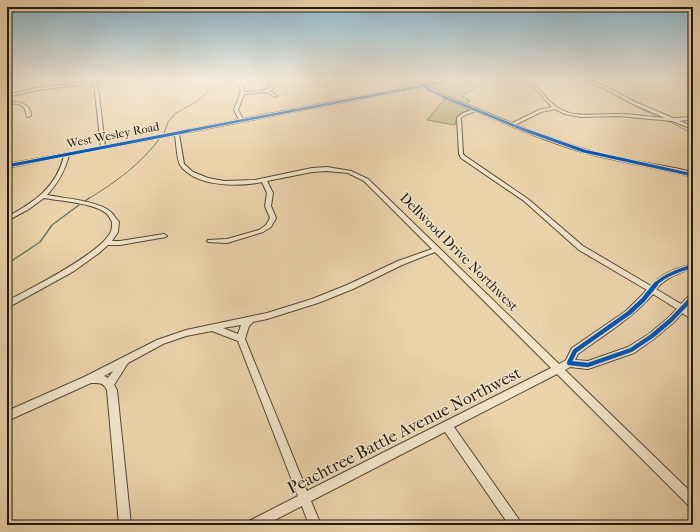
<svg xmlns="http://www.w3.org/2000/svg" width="700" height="532" viewBox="0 0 700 532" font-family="'IM FELL French Canon',serif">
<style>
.green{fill:#b9bb87;stroke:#6e6a4c}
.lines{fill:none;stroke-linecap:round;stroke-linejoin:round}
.stream-far1{stroke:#69786b;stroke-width:1}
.stream{stroke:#69786b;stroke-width:1.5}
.minor-casing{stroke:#554737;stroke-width:2}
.highway-casing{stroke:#231910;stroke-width:2}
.minor{fill:#f1e2c8;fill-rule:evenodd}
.highway{fill:#ead2ab;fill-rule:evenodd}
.cycleway-far3-casing{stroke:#f1e2c8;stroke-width:4}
.cycleway-far2-casing{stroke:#f1e2c8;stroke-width:5}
.cycleway-far1-casing{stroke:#f1e2c8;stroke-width:6}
.cycleway-casing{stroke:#f1e2c8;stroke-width:7}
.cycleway-far3{stroke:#0057b8;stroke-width:2.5}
.cycleway-far2{stroke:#0057b8;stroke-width:3}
.cycleway-far1{stroke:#0057b8;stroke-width:3.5}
.cycleway{stroke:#0057b8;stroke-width:4.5}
.labels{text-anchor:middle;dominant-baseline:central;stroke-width:3;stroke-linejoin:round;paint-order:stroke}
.far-street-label{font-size:12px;fill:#231910;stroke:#f1e2c8}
.street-label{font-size:14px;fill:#231910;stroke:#f1e2c8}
.near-street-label{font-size:17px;fill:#231910;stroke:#f1e2c8}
</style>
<rect width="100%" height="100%" fill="#ead2ab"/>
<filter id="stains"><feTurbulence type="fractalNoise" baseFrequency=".005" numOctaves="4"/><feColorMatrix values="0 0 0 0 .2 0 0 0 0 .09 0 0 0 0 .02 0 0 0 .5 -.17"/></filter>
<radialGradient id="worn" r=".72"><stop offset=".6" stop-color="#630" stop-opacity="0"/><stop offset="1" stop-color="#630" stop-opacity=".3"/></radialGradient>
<!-- green -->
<polygon class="green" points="418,79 464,79 479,86 462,96 470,101 463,106 470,109 457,115 455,125 427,120 447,96"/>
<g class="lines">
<!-- stream-far1 -->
<g class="stream-far1">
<polyline points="628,102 659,118"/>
<polyline points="666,120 693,134"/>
<polyline points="164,134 168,122 176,113 196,102 210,90 232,80"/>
<path d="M88 199C116 182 141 164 161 137"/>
</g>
<!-- stream -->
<g class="stream">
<polyline points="85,201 89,198"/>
<polyline points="7,264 40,242 52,225 79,205"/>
</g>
<defs>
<g id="minor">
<path d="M93 79H97L105 146 239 120 234 110 241 91 238 85 232 79C240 79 243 86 245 92L260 91 270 88 271 85 265 79H269L275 85 272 90 269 91 278 96 275 97 266 92 244 94 238 110 243 119 420 85 412 79H416L424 84 454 79H460L458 80 427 86 446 96 512 123 539 110 552 107 533 86 523 79H527L531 81C541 90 548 103 560 109 578 119 600 113 619 114 634 114 650 117 665 118L633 104 603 88 581 79H586L605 86 635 102 673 118 693 117V119L679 121 693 126V129L672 121 619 116 581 117 565 114 555 109 541 112 515 125C544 136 573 147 602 154 629 161 657 164 684 170L693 173V177C656 167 618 162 582 152 545 141 511 126 476 111L465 115 461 118 463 154 465 156 528 199 583 246 651 286C661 273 678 268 693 264V268C680 272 665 278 656 289L681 304 690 295 693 294V302L687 308 693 313V320L682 313 674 322 655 338 634 353 588 369 570 367 565 370 693 494V508L689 506 557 374 454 427 520 521 522 525H509L445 432 311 501 321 525H309L302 506 265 525H247L249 521 298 496 238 341 212 331 186 336 163 344 128 363 114 385 117 390 131 525H119L107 390C103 382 99 383 91 383L7 421V411L84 377 157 340 186 330 267 313 312 299 347 285 398 261 432 249 364 181 348 173 327 171 312 172 267 181 273 193 271 206 276 218 271 227 263 232 227 243 208 242 207 241 208 240 227 239 259 230 266 225 270 218 265 206 267 193 262 182C239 187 195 187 180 165 177 160 176 142 175 135L69 155C65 171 58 183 47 195 63 198 99 201 111 212 114 215 116 219 119 222L118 232 112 241H120L164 234 167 236 166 237 120 245H108L99 253 74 271 7 308V301C28 290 104 252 111 231 112 229 112 225 112 222 111 220 109 216 107 214 96 203 60 201 44 198L29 209 7 221V217C34 202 56 188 64 156L7 168V164L101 147 94 83 37 90 7 97V95L37 88 93 81ZM423 87 443 98 472 110 463 113 457 118 459 154 461 158 524 201 579 250 647 290 626 311 572 348 566 360 559 364 368 179 351 171 327 167 312 168 255 180 224 181 208 178 193 172 184 164 179 134ZM435 252 551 368 307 491 245 339 249 326 253 322 267 319 318 303 353 289 402 265ZM653 294 677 309 668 318 649 334 628 347 588 361 575 360 578 354C604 335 632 318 653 294ZM241 325 238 334 223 328ZM113 371 108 378 104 376Z"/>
<path d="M7 101C18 102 31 102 31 116L27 117C25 103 20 104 7 103Z"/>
</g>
<polygon id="highway" points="682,79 693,79 693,83 683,80"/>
</defs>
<!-- minor casing -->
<use href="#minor" class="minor-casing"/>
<!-- highway casing -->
<use href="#highway" class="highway-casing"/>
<!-- minor -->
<use href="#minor" class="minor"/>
<!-- highway -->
<use href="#highway" class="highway"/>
<defs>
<g id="cycleway-far3">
<polyline points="414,79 428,89 444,97 530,132"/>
<polyline points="182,132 458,79"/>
</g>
<g id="cycleway-far2">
<polyline points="528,131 584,151 693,175"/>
<polyline points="7,166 188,131"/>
</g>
<path id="cycleway-far1" d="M655 285C664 275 680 270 693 266"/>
<polyline id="cycleway" points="656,284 643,300 629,313 575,351 569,363 588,365 631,350 652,336 671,320 693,297"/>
</defs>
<!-- cycleway-far3 casing -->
<use href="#cycleway-far3" class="cycleway-far3-casing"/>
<!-- cycleway-far2 casing -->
<use href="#cycleway-far2" class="cycleway-far2-casing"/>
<!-- cycleway-far1 casing -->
<use href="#cycleway-far1" class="cycleway-far1-casing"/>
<!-- cycleway casing -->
<use href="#cycleway" class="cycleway-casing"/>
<!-- cycleway-far3 -->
<use href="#cycleway-far3" class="cycleway-far3"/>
<!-- cycleway-far2 -->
<use href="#cycleway-far2" class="cycleway-far2"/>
<!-- cycleway-far1 -->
<use href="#cycleway-far1" class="cycleway-far1"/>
<!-- cycleway -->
<use href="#cycleway" class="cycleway"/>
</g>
<!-- sky -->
<linearGradient id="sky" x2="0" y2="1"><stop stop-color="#88b6ce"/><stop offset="0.52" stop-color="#f6ebd9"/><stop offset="1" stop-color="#f6ebd9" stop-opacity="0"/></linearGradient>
<rect width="700" height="153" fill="url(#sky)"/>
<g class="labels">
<!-- far-street labels -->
<g class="far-street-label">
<text transform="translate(113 135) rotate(-11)">West Wesley Road</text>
</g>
<!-- street labels -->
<g class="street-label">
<text transform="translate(459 252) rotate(45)">Dellwood Drive Northwest</text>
</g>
<!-- near-street labels -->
<g class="near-street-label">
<text transform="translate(404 430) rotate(-27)">Peachtree Battle Avenue Northwest</text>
</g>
</g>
<!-- margin -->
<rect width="700" height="532" fill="none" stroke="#ead2ab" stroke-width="24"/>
<rect x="8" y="8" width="684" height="516" fill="none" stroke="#231910" stroke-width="2"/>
<rect x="12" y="12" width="676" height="508" fill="none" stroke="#231910"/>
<rect width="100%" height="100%" filter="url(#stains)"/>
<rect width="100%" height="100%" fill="url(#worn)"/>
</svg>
